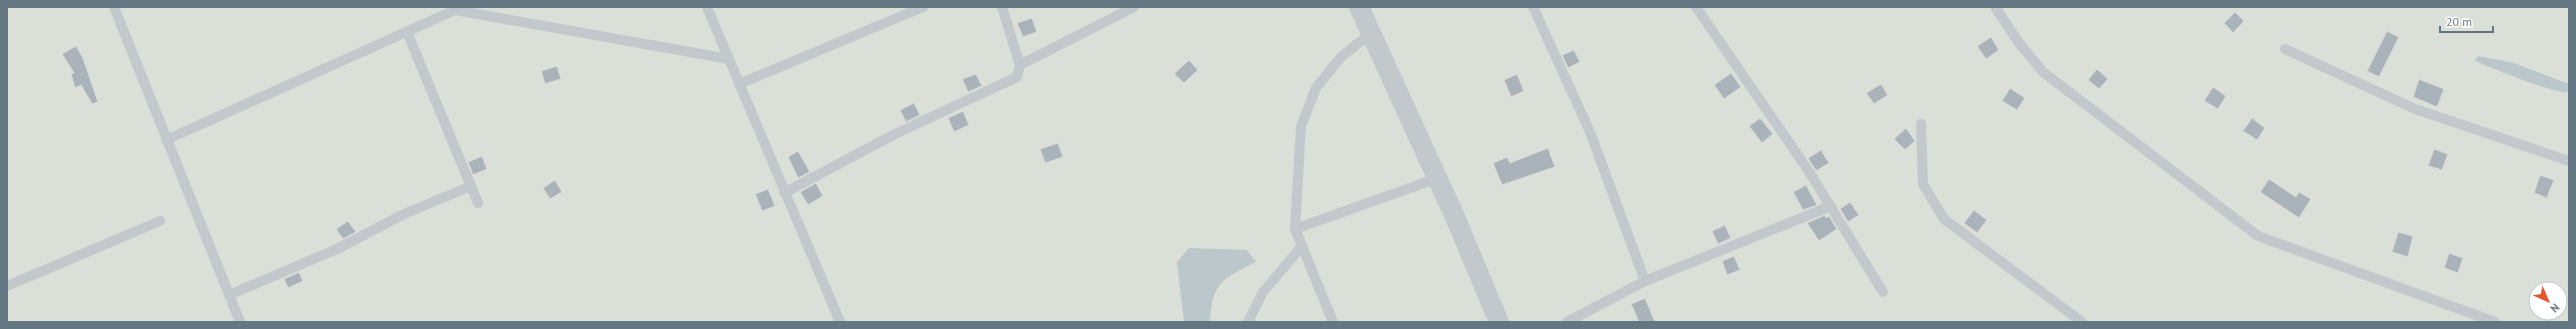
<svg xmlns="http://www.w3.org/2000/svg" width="2576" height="329" viewBox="0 0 2576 329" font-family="'PT Sans',sans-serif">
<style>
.green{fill:#dadfd7;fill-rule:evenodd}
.water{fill:#bbc7cb}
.building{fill:#aab3b9;stroke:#dcdcda}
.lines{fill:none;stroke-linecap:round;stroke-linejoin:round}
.service{stroke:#c3c8cc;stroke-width:10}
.minor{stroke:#c3c8cc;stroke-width:20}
</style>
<rect width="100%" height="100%" fill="#fafaf8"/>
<!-- green -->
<path class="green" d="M7 7H2569V322H7ZM2536 289H2560V313H2536Z"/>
<!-- water -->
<g class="water">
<path d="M2478 56 2514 63 2569 84 2567 93C2536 87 2505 73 2475 61Z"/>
<path d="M1189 248 1247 250 1256 262C1222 279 1212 282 1210 322H1184L1177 262Z"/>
</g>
<!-- building -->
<g class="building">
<polygon points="2235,12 2244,21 2233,33 2224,23"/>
<polygon points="1032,18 1037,32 1023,37 1017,23"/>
<polygon points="2387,31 2399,37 2379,77 2367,71"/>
<polygon points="1991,37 1999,50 1986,59 1977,46"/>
<polygon points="76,46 83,58 98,102 92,104 81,85 75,88 71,74 74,73 62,54"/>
<polygon points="1574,50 1580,62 1568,68 1562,55"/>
<polygon points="1189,60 1198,70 1184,83 1174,74"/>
<polygon points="557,66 561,79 545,84 541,71"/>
<polygon points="2097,69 2108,79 2099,89 2088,80"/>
<polygon points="1731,73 1741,87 1724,99 1714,85"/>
<polygon points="976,74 982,86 968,92 962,79"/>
<polygon points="1517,74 1524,91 1511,97 1504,80"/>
<polygon points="2419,79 2444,89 2437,107 2413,97"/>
<polygon points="1881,84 1888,95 1874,104 1866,93"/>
<polygon points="2213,87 2226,96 2218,109 2204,101"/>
<polygon points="2010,88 2025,98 2017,110 2002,101"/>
<polygon points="914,103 920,115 906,122 900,110"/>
<polygon points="963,111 969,125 954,132 948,118"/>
<polygon points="1760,118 1773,134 1762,143 1749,126"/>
<polygon points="2252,118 2265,128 2257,140 2243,131"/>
<polygon points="1906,128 1915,141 1905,150 1894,139"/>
<polygon points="1058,143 1063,157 1045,163 1040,149"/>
<polygon points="1548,148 1555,167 1502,185 1493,163 1507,157 1510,163"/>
<polygon points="2434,149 2448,154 2442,170 2428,166"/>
<polygon points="1821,150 1829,163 1816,171 1808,158"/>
<polygon points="798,151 810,172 798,178 788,157"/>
<polygon points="482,156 487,169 473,175 468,162"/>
<polygon points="2540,175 2554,180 2547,198 2534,193"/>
<polygon points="2269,179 2296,197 2299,192 2311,199 2299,218 2260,192"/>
<polygon points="555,180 562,192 550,199 543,188"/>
<polygon points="816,183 823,196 808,205 800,192"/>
<polygon points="1806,185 1817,205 1803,210 1793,192"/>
<polygon points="768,189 775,206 762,211 755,194"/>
<polygon points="1850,202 1859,215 1848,222 1840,209"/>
<polygon points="1974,210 1987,220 1977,233 1964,223"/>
<polygon points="1825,215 1826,218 1829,216 1837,229 1819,241 1807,223"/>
<polygon points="348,221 356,232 343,239 336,229"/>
<polygon points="1725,225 1731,238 1718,244 1712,231"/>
<polygon points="2398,232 2413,236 2408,257 2392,252"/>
<polygon points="2449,253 2463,258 2458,273 2444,268"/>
<polygon points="1734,256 1740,270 1727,275 1722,261"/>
<polygon points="299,272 303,281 288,288 284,279"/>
<polygon points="1645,298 1655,322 1639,322 1631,304"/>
</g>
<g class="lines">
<!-- service -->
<g class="service">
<polyline points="114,7 240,322"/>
<polyline points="455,7 455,10 729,59"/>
<polyline points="707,7 840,322"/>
<polyline points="1002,7 1020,65 1134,7"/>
<polyline points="1533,7 1590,132 1645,281"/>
<polyline points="1696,7 1808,170 1883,292"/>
<polyline points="1995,7 2019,43 2043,72 2258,236 2495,322"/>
<polyline points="407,32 478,203"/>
<polyline points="2285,49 2415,109 2569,161"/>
<polyline points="739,84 923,7"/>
<polyline points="1921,124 1923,184 1944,219 2082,322"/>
<polyline points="166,140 455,10"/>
<polyline points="784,193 895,134 1017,77 1020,65"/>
<polyline points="1295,229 1438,178"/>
<polyline points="7,286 160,221"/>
<polyline points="229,295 337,249 404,214 471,186"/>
<polyline points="1248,322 1263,292 1302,246"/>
<polyline points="1333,322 1295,229 1301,126 1316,88 1341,57 1371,33"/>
<polyline points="1567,322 1645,281 1831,206"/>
</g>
<!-- minor -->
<polyline class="minor" points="1359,7 1455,217 1499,322"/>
</g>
<!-- border -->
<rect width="2576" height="329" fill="none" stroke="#657683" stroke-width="16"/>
<!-- north arrow -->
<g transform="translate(2548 301) rotate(135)"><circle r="19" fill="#ffffff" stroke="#c1c8cd"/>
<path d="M0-3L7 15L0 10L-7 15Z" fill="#e4572e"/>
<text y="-6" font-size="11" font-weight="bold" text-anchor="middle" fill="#657683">N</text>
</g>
<!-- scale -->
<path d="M2440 26v6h53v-6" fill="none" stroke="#657683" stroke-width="2"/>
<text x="2446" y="26" font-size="12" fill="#657683" stroke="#ffffff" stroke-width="3" paint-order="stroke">20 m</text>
</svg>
